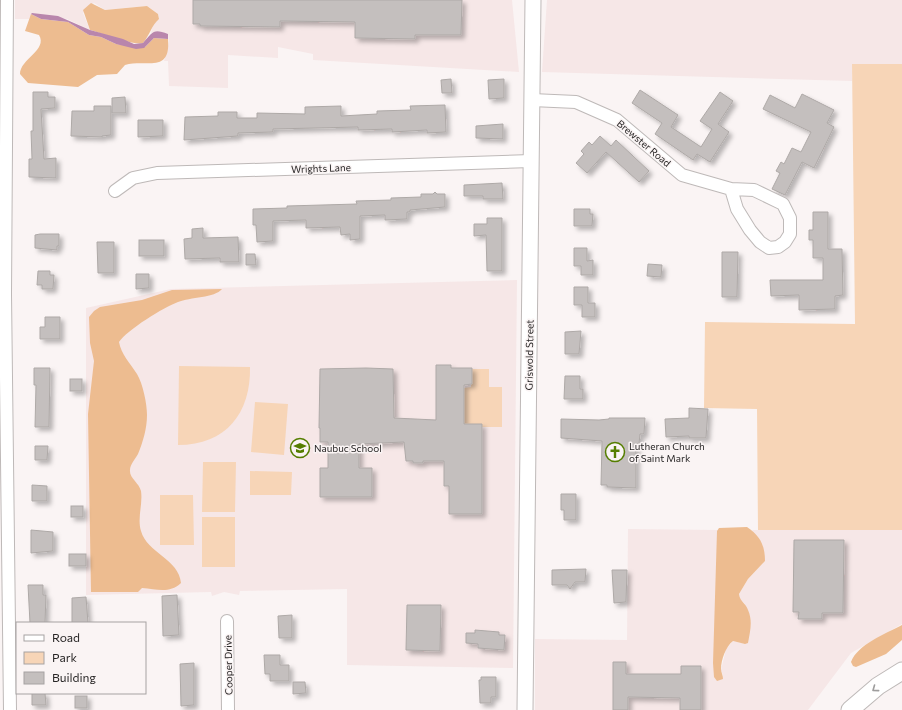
<svg xmlns="http://www.w3.org/2000/svg" width="902" height="710" viewBox="0 0 902 710" font-family="Commissioner,sans-serif">
<style>
.built{fill:#f6e7e7}
.green{fill:#f7d5b7}
.forest{fill:#edbc90}
.water{fill:#b986ac}
.building{fill:#c4bfbe;stroke:#aea9a7;filter:url(#shadow)}
.lines{fill:none;stroke-linecap:round;stroke-linejoin:round}
.minor-casing{stroke:#beb9b8;stroke-width:14}
.major-casing{stroke:#beb9b8;stroke-width:17}
.highway-casing{stroke:#beb9b8;stroke-width:19}
.minor{stroke:#fff;stroke-width:12}
.major{stroke:#fff;stroke-width:15}
.highway{stroke:#fff;stroke-width:17}
.oneway{stroke:#9e9d9d}
.labels{text-anchor:middle;dominant-baseline:central;stroke-width:3;stroke-linejoin:round;paint-order:stroke}
.street-label{font-size:10px;fill:#282626;stroke:#faf4f4}
.poi-label{font-size:10px;fill:#282626;stroke:#faf4f4;text-anchor:start}
</style>
<defs>
<filter id="shadow"><feDropShadow dx="3.5" dy="3.5" stdDeviation="2" flood-color="#0004"/></filter>
</defs>
<rect width="100%" height="100%" fill="#faf4f4"/>
<!-- built -->
<g class="built">
<polygon points="15,0 512,0 519,72 313,60 313,54 278,47 278,58 228,55 228,88 169,86 168,61 164,61 169,42 168,34 158,31 151,33 153,24 159,19 158,14 150,8 147,6 105,10 94,3 83,13 90,30 67,19 32,13 29,19 15,19"/>
<polygon points="547,0 902,0 902,64 852,64 852,81 542,72"/>
<polygon points="517,280 513,668 347,665 347,589 240,591 239,595 224,592 212,596 211,592 86,595 86,308 171,289"/>
<polygon points="628,529 718,530 720,680 723,676 721,670 726,649 733,641 745,644 745,604 740,600 739,594 748,579 765,561 752,530 902,530 902,624 851,653 808,710 535,710 535,639 627,640"/>
</g>
<!-- green -->
<g class="green">
<polygon points="852,64 902,64 902,530 758,530 757,409 704,408 705,322 855,324"/>
<path d="M179 366 250 367C251 413 226 445 178 445Z"/>
<polygon points="471,369 489,369 489,387 502,387 502,427 464,427 464,388 471,387"/>
<polygon points="255,402 288,404 284,455 251,452"/>
<polygon points="203,462 236,462 235,512 202,512"/>
<polygon points="250,471 292,472 291,495 250,495"/>
<polygon points="160,495 193,495 194,545 160,545"/>
<rect x="202" y="517" width="33" height="50"/>
</g>
<!-- forest -->
<g class="forest">
<path d="M91 3 105 10 147 6 158 14 159 19C151 26 150 35 143 43 135 46 101 33 90 30L83 10Z"/>
<path d="M31 14 41 19 68 22 89 35 101 37 116 44 145 47 154 38 168 39C171 74 146 59 125 65L117 74 97 75 78 87 28 83 20 74C20 59 48 50 39 35L25 31Z"/>
<path d="M222 289C215 298 190 297 178 302 164 307 127 330 119 342 121 354 130 363 137 374 143 384 147 404 147 415 147 428 143 442 138 454 135 459 130 465 130 470 129 478 139 483 141 491 143 504 137 518 141 531 147 553 179 559 181 583 169 594 157 589 142 588L138 592H91L88 414 94 361 90 343 89 317 94 311 100 307 142 300 172 290Z"/>
<path d="M747 527C760 536 765 545 765 561L748 579 739 594C740 602 746 603 748 610 753 621 750 632 748 643L745 644 733 641C726 646 721 660 721 669 721 672 723 675 723 679L717 681 714 677 713 663 717 531 719 528Z"/>
<path d="M902 625V640L886 654 856 667 853 666 851 662C858 644 885 634 902 625Z"/>
</g>
<!-- water -->
<path class="water" d="M32 13 58 16 90 30 123 39 134 44 143 43C153 32 153 28 168 34V39L154 38 144 48 136 49 116 44 101 37 89 35 68 22 41 19 31 14Z"/>
<!-- building -->
<g class="building">
<polygon points="193,0 462,0 461,35 415,35 415,39 355,38 355,22 280,21 280,27 200,26 200,24 193,24"/>
<polygon points="451,79 452,93 442,93 441,80"/>
<polygon points="504,79 504,98 489,99 488,80"/>
<polygon points="640,90 678,115 671,127 701,147 712,129 700,121 720,92 733,101 718,124 729,132 710,162 697,154 693,160 655,134 662,123 632,103"/>
<polygon points="33,92 48,92 48,97 55,97 55,108 41,109 44,159 56,158 56,178 29,177 29,159 32,159 31,131 33,131"/>
<polygon points="802,94 834,110 827,123 834,127 814,168 802,162 785,195 772,189 780,173 776,171 781,162 784,164 792,148 801,152 811,132 763,109 770,95 795,108"/>
<polygon points="125,97 126,113 112,113 112,98"/>
<polygon points="445,105 446,132 427,133 427,130 392,132 392,129 358,130 358,127 273,129 273,132 238,133 238,136 184,140 185,117 218,116 218,112 237,112 237,118 257,118 257,113 305,114 305,107 341,106 341,116 377,114 377,111 411,110 410,106"/>
<polygon points="94,106 111,106 111,135 102,136 102,137 71,136 72,111 94,111"/>
<polygon points="138,120 163,120 163,136 138,137"/>
<polygon points="503,124 503,139 476,138 476,126"/>
<polygon points="600,136 611,146 616,140 649,171 639,182 606,152 587,173 576,163 584,154 581,151 589,142 592,145"/>
<polygon points="502,183 503,199 483,199 483,196 464,196 464,185"/>
<polygon points="435,192 437,194 445,194 445,207 410,210 410,212 407,212 407,219 385,220 385,215 360,216 360,239 350,240 350,234 341,235 340,227 306,228 306,220 273,221 273,241 257,242 256,225 253,225 253,209 287,208 287,206 357,204 356,201 391,200 391,198 421,197 421,194 433,194"/>
<polygon points="574,209 590,209 590,214 593,214 592,226 574,226"/>
<polygon points="813,212 828,212 828,249 842,249 843,295 835,296 835,309 799,310 799,295 771,296 770,280 823,280 823,258 813,258 813,240 809,240 809,230 813,230"/>
<polygon points="487,218 502,218 502,271 487,271 486,235 474,236 474,224 487,224"/>
<polygon points="203,228 203,238 238,237 239,262 220,262 220,258 185,259 184,239 192,238 192,229"/>
<polygon points="40,234 59,234 59,246 57,246 57,250 35,248 35,235"/>
<rect x="139" y="240" width="25" height="16"/>
<polygon points="97,242 114,242 114,273 98,273"/>
<polygon points="574,248 587,248 587,261 593,260 593,275 581,275 581,266 574,266"/>
<polygon points="722,252 738,252 737,297 722,297"/>
<polygon points="246,254 255,254 256,265 246,265"/>
<polygon points="648,264 662,265 661,277 647,276"/>
<polygon points="38,271 50,271 50,275 54,275 53,289 42,289 42,285 37,285"/>
<polygon points="136,274 149,274 149,288 136,289"/>
<polygon points="574,287 588,287 588,303 595,303 595,317 582,317 582,305 574,305"/>
<polygon points="45,317 60,317 60,339 40,339 40,327 45,327"/>
<polygon points="581,331 579,354 565,354 565,332"/>
<polygon points="436,365 451,365 451,368 472,368 472,384 464,385 464,424 482,424 482,514 449,514 449,486 444,486 444,461 423,461 423,463 413,463 413,461 406,461 404,442 359,444 359,468 372,468 372,497 320,497 320,468 328,468 328,442 320,442 320,428 319,428 320,369 366,368 393,369 394,418 436,420"/>
<polygon points="34,368 50,368 49,427 35,427 36,385 34,385"/>
<polygon points="565,376 580,376 580,389 583,389 583,399 564,399"/>
<rect x="70" y="379" width="12" height="12"/>
<polygon points="689,408 708,409 706,438 689,438 689,436 666,437 665,419 689,418"/>
<polygon points="609,418 645,418 644,434 640,434 639,444 636,444 636,488 607,487 607,485 601,485 602,441 561,438 561,419 599,420 609,419"/>
<polygon points="35,446 48,446 47,460 35,460"/>
<polygon points="32,485 47,486 47,501 32,501"/>
<polygon points="561,494 576,494 576,520 564,520 564,510 561,510"/>
<rect x="71" y="506" width="12" height="11"/>
<polygon points="31,530 53,532 53,551 31,553"/>
<polygon points="794,540 844,540 843,613 822,613 822,619 798,619 799,612 793,612"/>
<rect x="69" y="554" width="17" height="12"/>
<polygon points="586,569 585,582 575,582 570,589 567,585 552,585 552,570"/>
<polygon points="612,570 627,570 626,602 614,603"/>
<polygon points="28,585 43,585 43,595 46,595 45,623 30,623"/>
<polygon points="177,595 179,635 163,636 162,596"/>
<polygon points="86,597 88,623 72,623 72,598"/>
<polygon points="407,605 441,605 440,651 406,650"/>
<polygon points="292,615 292,638 279,638 278,616"/>
<polygon points="475,630 499,632 499,635 505,635 504,650 478,648 478,644 466,643 466,633 475,633"/>
<polygon points="264,655 280,655 280,665 289,665 289,681 270,681 270,674 265,674"/>
<polygon points="613,662 626,662 626,674 681,674 681,666 701,666 701,710 680,710 680,698 628,697 628,710 613,710"/>
<polygon points="194,663 194,705 181,706 180,664"/>
<polygon points="481,677 496,677 496,697 491,697 491,703 480,703 479,680 481,680"/>
<polygon points="293,682 305,682 306,693 293,694"/>
<polygon points="32,693 45,693 46,705 32,705"/>
<rect x="75" y="696" width="12" height="12"/>
</g>
<g class="lines">
<defs>
<g id="minor">
<polyline points="7,0 5,294 10,710"/>
<polyline points="532,100 576,102 617,120 682,175 731,189 754,190 783,204 790,218 790,234 785,242 778,247 769,248 760,242 750,230 737,209 731,189"/>
<polyline points="115,191 133,178 157,173 531,161"/>
<polyline points="227,621 228,710"/>
</g>
<polyline id="major" points="525,710 533,0"/>
<polyline id="highway" points="850,710 878,686 902,671"/>
</defs>
<!-- minor casing -->
<use href="#minor" class="minor-casing"/>
<!-- major casing -->
<use href="#major" class="major-casing"/>
<!-- highway casing -->
<use href="#highway" class="highway-casing"/>
<!-- minor -->
<use href="#minor" class="minor"/>
<!-- major -->
<use href="#major" class="major"/>
<!-- highway -->
<use href="#highway" class="highway"/>
</g>
<!-- one-way arrows -->
<defs><path id="oneway-chevron" d="M-2-3.5L2.5 0L-2 3.5" fill="none" stroke-width="1.6" stroke-linecap="round" stroke-linejoin="round"/></defs>
<use class="oneway" href="#oneway-chevron" transform="translate(875 689) rotate(144)"/>
<!-- icons -->
<defs>
<symbol id="school-ring" viewBox="-11 -11 22 22"><circle r="9.5" fill="#faf4f4" stroke="#557e00" stroke-width="1.5"/><path d="M0-5L7-2L0 1L-7-2ZM-4 1L0 2.5L4 1V4Q0 6-4 4Z" fill="#557e00"/></symbol>
<symbol id="church-ring" viewBox="-11 -11 22 22"><circle r="9.5" fill="#faf4f4" stroke="#557e00" stroke-width="1.5"/><path d="M-1.2-6h2.4v3.5h3.3v2.4h-3.3V6h-2.4V-.1h-3.3v-2.4h3.3Z" fill="#557e00"/></symbol>
</defs>
<g fill-rule="evenodd">
<use href="#school-ring" x="289" y="437" width="22" height="22"/>
<use href="#church-ring" x="604" y="441" width="22" height="22"/>
</g>
<g class="labels">
<!-- street labels -->
<g class="street-label">
<text transform="translate(644 143) rotate(40)">Brewster Road</text>
<text transform="translate(321 168) rotate(-2)">Wrights Lane</text>
<text transform="translate(529 355) rotate(-89)">Griswold Street</text>
<text transform="translate(228 665) rotate(-91)">Cooper Drive</text>
</g>
<!-- poi labels -->
<g class="poi-label">
<text x="629" y="446">Lutheran Church<tspan x="629" dy="12">of Saint Mark</tspan></text>
<text x="314" y="448">Naubuc School</text>
</g>
</g>
<!-- legend -->
<rect x="16" y="622" width="130" height="72" fill="#faf4f4" stroke="#a6a2a2"/>
<rect x="24" y="635" width="20" height="6" fill="#ffffff" stroke="#a6a2a2"/>
<text x="52" y="642" font-size="12" fill="#282626">Road</text>
<rect x="24" y="652" width="20" height="12" fill="#f7d5b7" stroke="#a6a2a2"/>
<text x="52" y="662" font-size="12" fill="#282626">Park</text>
<rect x="24" y="672" width="20" height="12" fill="#c4bfbe" stroke="#a6a2a2"/>
<text x="52" y="682" font-size="12" fill="#282626">Building</text>
</svg>
